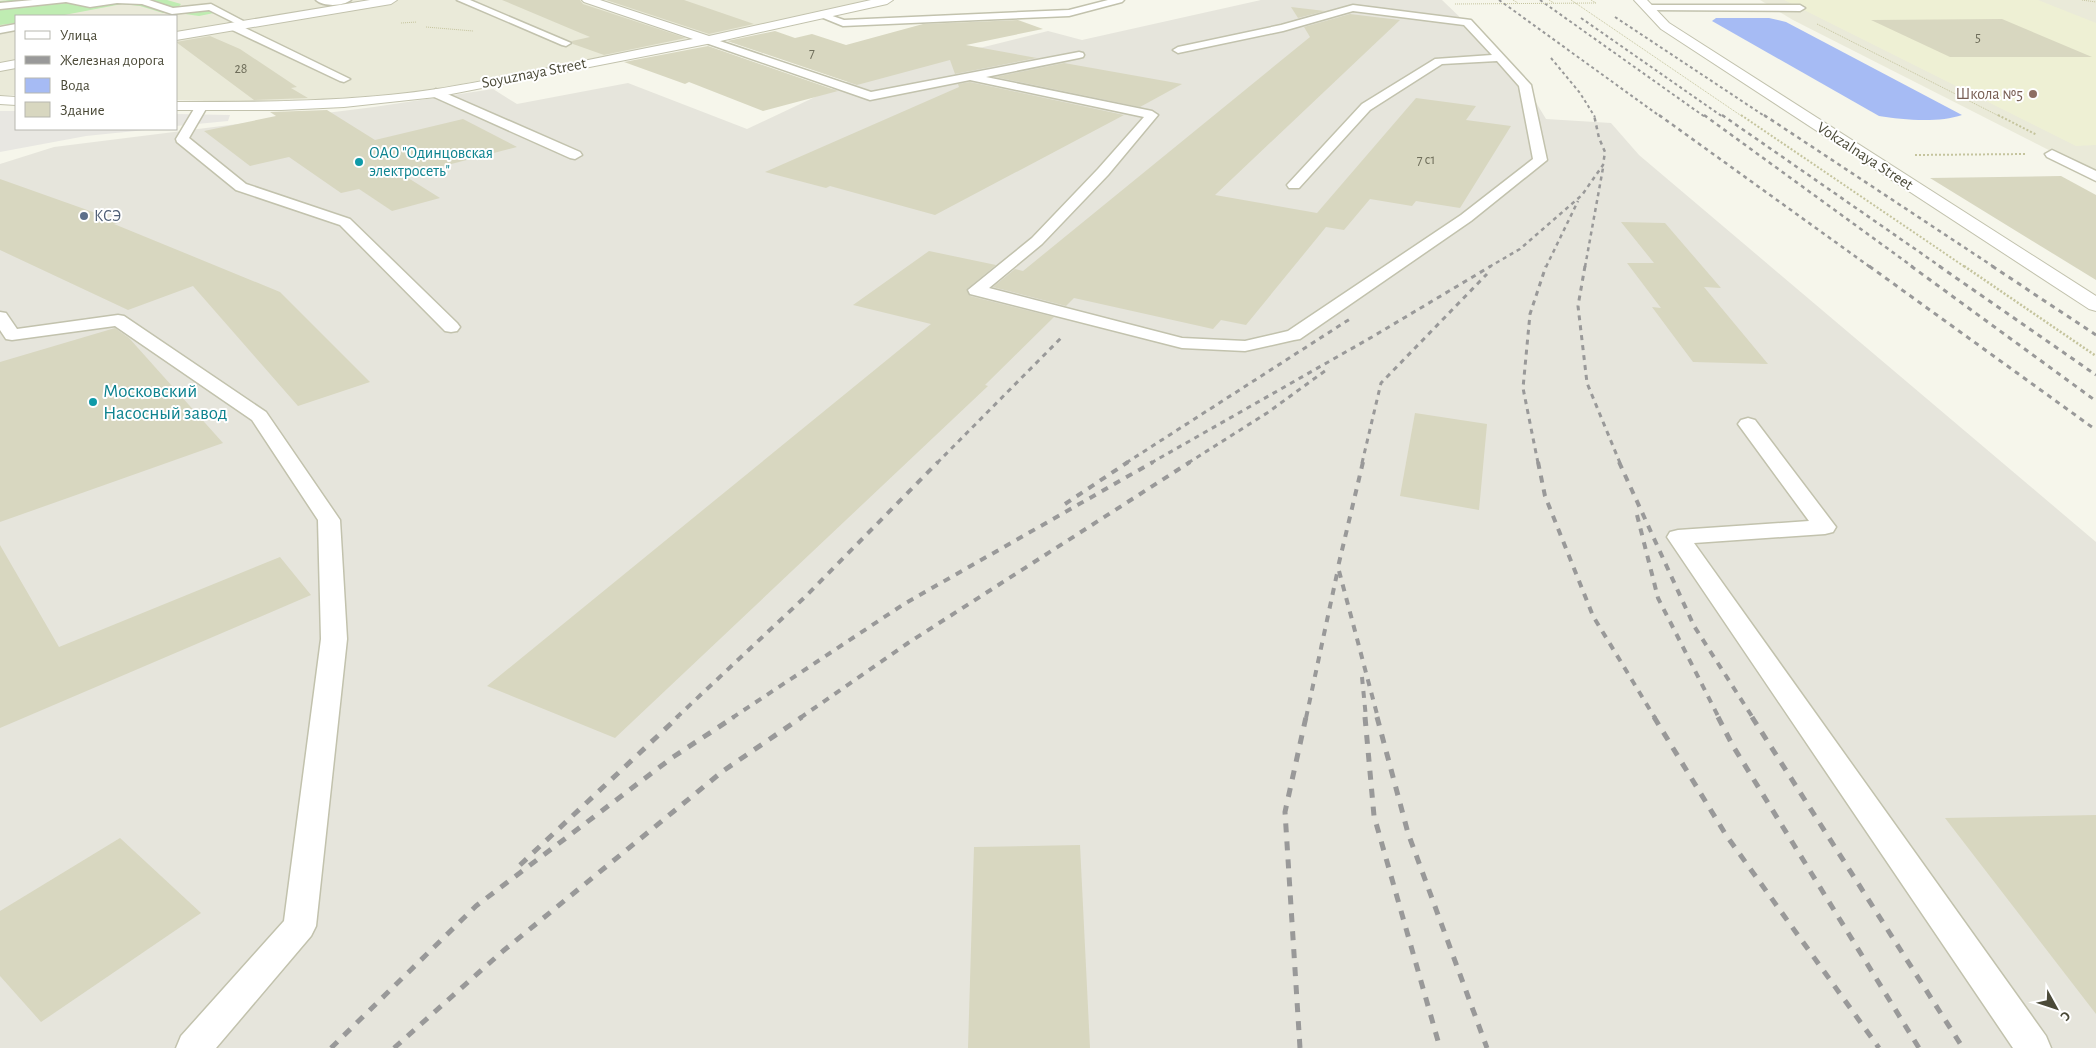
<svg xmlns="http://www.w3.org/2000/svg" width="2096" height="1048" viewBox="0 0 2096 1048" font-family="'Alegreya Sans',sans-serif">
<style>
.residential{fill:#eaead9}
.industrial{fill:#e6e5dc}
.education{fill:#eef0d4}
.green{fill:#bfecb2}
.parking{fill:#e8e7e2}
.water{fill:#a6bbf4}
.building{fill:#d8d7c0}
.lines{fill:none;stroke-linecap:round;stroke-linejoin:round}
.service-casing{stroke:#c2c2ad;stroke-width:3}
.minor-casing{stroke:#c2c2ad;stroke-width:2}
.tertiary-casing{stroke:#c2c2ad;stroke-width:2}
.path-far2{stroke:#c5c49d;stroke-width:1;stroke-dasharray:1 1;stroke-linecap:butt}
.path-far1{stroke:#c5c49d;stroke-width:2;stroke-dasharray:2 2;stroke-linecap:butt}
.path{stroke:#c5c49d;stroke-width:2.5;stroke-dasharray:2 2;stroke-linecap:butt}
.service{fill:#fff;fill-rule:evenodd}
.minor{fill:#fff;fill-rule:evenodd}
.tertiary{fill:#fff;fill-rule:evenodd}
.rail-far4{stroke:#999;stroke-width:2;stroke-dasharray:3 3;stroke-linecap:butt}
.rail-far3{stroke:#999;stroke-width:2.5;stroke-dasharray:4 4;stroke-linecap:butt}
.rail-far2{stroke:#999;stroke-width:3;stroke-dasharray:5 5;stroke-linecap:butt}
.rail-far1{stroke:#999;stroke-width:4;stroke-dasharray:7 7;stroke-linecap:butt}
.rail{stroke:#999;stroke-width:5;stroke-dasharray:9 9;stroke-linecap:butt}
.path-bridge{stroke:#c5c49d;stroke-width:1;stroke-dasharray:1 1;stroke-linecap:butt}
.education-dot{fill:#8d6e63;stroke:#fff;stroke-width:2}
.culture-dot{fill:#0f9aa8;stroke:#fff;stroke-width:2}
.service-dot{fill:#5c6f8a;stroke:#fff;stroke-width:2}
.labels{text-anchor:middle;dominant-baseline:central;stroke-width:4;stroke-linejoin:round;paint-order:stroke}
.far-number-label{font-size:14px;fill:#6e6d5a}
.far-street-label{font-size:16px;fill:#4b4a38;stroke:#fff}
.far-education-label{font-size:16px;fill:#785e54;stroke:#fff;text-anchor:end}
.far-culture-label{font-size:16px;fill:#0d838f;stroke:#fff;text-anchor:start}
.far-service-label{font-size:16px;fill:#4e5e75;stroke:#fff;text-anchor:start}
.culture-label{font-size:19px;fill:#0d838f;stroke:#fff;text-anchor:start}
</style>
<rect width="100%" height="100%" fill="#f6f6eb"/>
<!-- residential -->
<g class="residential">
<polygon points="0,0 871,0 730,32 441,88 399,94 262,103 176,100 176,16 16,16 16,95 0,95"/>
<polygon points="1760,0 2096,0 2096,174 1793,20"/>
</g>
<!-- industrial -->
<polygon class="industrial" points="1261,0 1442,0 1518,73 1546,119 1611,123 1639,155 2096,542 2096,1048 0,1048 0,164 54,147 374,107 493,89 517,104 628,83 747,129 868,72 988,46 1048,31 1082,40"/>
<!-- education -->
<polygon class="education" points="1784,0 2038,0 2096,23 2096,145 2076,146"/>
<!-- green -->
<polygon class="green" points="10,0 167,0 181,4 177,9 208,9 219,12 199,16 178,13 163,13 140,6 122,4 59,16 16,16 16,23 0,25 0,1"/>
<!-- parking -->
<g class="parking">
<polygon points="0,111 16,111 16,129 155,129 86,136 0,152"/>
<polygon points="176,114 230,115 228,121 176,126"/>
</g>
<!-- water -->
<path class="water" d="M1716 18H1769L1786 22 1962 115C1939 123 1903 120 1879 116L1712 21Z"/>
<!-- building -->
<g class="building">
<polygon points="502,0 580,0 583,4 686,38 604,55 573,44 572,41 590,37"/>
<polygon points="606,0 684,0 754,24 709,34"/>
<polygon points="1291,7 1325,11 1298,18"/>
<polygon points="1350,14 1400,20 1215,195 1317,213 1416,98 1476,106 1466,120 1511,126 1460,208 1416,201 1412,206 1370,199 1344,230 1326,227 1246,325 1221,320 1213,329 1074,298 1066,306 993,287 1015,269 1023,271 1310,37 1304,27"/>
<polygon points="2002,19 2092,57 1950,57 1871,20"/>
<polygon points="1018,20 1043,29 966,45 1037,58 955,74 950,60 857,85 727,41 775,31 795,38 812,34 846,45 923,24"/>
<polygon points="210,36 240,49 297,87 291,88 308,98 254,100 176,42"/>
<polygon points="708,46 838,91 763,111 689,82 685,84 624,62"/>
<polygon points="1064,63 1182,84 1140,107 995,77"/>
<polygon points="970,82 1124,115 935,215 830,186 826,188 765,172 959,87 958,84"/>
<polygon points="327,110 375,140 463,119 517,147 405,176 440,198 392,211 359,189 341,193 289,157 250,166 204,131 276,116 270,112"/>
<polygon points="2061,176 2096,195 2096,280 1930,178"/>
<polygon points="0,179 121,222 114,224 280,292 370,382 298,406 193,286 128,310 0,250"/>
<polygon points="1621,222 1665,223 1721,288 1704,287 1768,364 1693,362 1652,307 1661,308 1627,263 1654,263"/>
<polygon points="929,251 996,265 967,289 970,296 1054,317 985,385 988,386 615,738 487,686 931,324 853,305"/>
<polygon points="115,328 129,338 223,443 0,522 0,362"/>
<polygon points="1415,413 1487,424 1479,510 1400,496"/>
<polygon points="0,545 59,647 280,557 311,595 0,728"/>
<polygon points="2096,815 2096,1014 1945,818"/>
<polygon points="120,838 201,913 41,1022 0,976 0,911"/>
<polygon points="1080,845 1090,1048 968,1048 974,847"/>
</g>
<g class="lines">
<defs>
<g id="service">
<polygon points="33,0 149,0 173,8 211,4 249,24 248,26 241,26 350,79 344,82 340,81 228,28 228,24 239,25 209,10 172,14 142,4 117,3 90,7 66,2 0,9 0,3"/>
<path d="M316 0H351C343 6 324 7 316 0Z"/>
<polygon points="457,0 470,0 571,43 566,46 562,45"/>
<polygon points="1108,0 1124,0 1122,2 1069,16 843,26 816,15 821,12 844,20 1069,10"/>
<polygon points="1353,5 1471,20 1531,85 1547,160 1471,221 1300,339 1294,340 1245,351 1182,348 970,294 968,290 1032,238 1098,169 1144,117 970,80 870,100 703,42 702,40 707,37 711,38 871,92 1079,52 1083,53 1084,55 1083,57 1079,58 986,77 1152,111 1158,115 1108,175 1042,244 989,288 1182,338 1245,341 1288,331 1461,215 1533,159 1519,86 1497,61 1442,64 1370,110 1299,188 1289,188 1287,185 1362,104 1435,59 1492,55 1464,25 1353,11 1283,31 1178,53 1173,50 1178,47 1281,25"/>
<polygon points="1648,5 1800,5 1805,8 1800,11 1645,10 1645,6"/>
<polygon points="16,24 16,30 0,33 0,27"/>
<polygon points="436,89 580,152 582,155 575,159 570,158 432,96 430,93"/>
<polygon points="201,103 207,107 189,138 246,184 350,219 457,323 460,327 457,331 451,332 445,331 340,225 236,190 177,142 176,139 197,104"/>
<polygon points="2052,150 2096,171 2096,181 2047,157 2045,154"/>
<polygon points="0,312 6,313 17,329 118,315 124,316 266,412 340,520 347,639 316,926 311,936 216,1048 176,1048 181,1036 284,921 321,639 318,520 252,420 115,326 12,340 6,339 0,330"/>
<polygon points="1748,418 1755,420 1836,527 1833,532 1825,534 1694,543 2046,1036 2051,1048 2013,1048 1667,537 1670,532 1678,530 1809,521 1738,424 1741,420"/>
</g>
<g id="minor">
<polygon points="370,0 397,0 391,4 176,40 176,32"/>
<polygon points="1634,0 1647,0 1669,23 2096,296 2096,311 2089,309 1661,29"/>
<polygon points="16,60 16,68 0,71 0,63"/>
</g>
<g id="tertiary">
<path d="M582 0H600L709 36 871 0H893L887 4 707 44 436 97 344 107 281 110H176V102C263 102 350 102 437 89 522 75 608 55 693 39L584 2Z"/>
<polygon points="0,96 16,97 16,105 0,104"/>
</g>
</defs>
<!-- service casing -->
<use href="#service" class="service-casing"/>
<!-- minor casing -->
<use href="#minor" class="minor-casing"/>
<!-- tertiary casing -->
<use href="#tertiary" class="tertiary-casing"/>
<!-- path-far2 -->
<g class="path-far2">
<polyline points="1513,0 1518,3"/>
<polyline points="1549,0 1554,3"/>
<polyline points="1571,0 1743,117"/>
<polyline points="1591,0 1596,3"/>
<polyline points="2082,0 2096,2"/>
<polyline points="401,23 417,22"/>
<polyline points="1817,24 2001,117"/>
<polyline points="426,27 473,31"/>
</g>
<!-- path-far1 -->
<g class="path-far1">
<polyline points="1741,115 1965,267"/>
<polyline points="1998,115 2037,135"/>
<polyline points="1915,155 2027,154"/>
</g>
<!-- path -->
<polyline class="path" points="1964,266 2096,356"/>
<!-- service -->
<use href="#service" class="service"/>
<!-- minor -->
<use href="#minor" class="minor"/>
<!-- tertiary -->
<use href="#tertiary" class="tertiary"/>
<!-- rail-far4 -->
<g class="rail-far4">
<polyline points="1499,0 1661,117"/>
<polyline points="1540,0 1705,117"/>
<polyline points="1615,17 1766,117"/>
<polyline points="1581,18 1723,117"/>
<polyline points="1551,58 1580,93 1595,117"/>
</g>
<!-- rail-far3 -->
<g class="rail-far3">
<polyline points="1659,115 1870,267"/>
<polyline points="1704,115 1913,267"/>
<polyline points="1722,115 1941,267"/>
<polyline points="1764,115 1994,267"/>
<polyline points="1489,267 1520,249 1582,195 1603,165 1605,152 1599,138 1594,115"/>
<polyline points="1546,267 1578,201"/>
<polyline points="1585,267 1603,168"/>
</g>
<!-- rail-far2 -->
<g class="rail-far2">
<polyline points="1585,266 1578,306 1587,383 1620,463"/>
<polyline points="1869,266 2096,430"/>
<polyline points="1911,266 2096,401"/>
<polyline points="1939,266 2096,375"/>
<polyline points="1992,266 2096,335"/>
<polyline points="937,463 1062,337"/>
<polyline points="1126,463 1353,317"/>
<polyline points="1151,463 1372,337 1491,266"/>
<polyline points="1188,463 1267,413 1329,368"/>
<polyline points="1362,463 1381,383 1487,274"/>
<polyline points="1538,463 1523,388 1530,314 1546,266"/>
</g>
<!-- rail-far1 -->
<g class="rail-far1">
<polyline points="1363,462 1338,567 1378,718"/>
<polyline points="1538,462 1545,496 1593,616 1655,718"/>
<polyline points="1619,462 1694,626 1753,718"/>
<polyline points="1065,504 1128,462"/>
<polyline points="1637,515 1658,598 1719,718"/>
<polyline points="1362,677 1366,718"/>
<polyline points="676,718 805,597 938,462"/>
<polyline points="732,718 904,604 1153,462"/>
<polyline points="800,718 908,643 1190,462"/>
<polyline points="1306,718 1338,569"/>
</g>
<!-- rail -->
<g class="rail">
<polyline points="1365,717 1374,816 1440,1048"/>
<polyline points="1377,717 1408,833 1487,1048"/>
<polyline points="1654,717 1726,835 1879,1048"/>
<polyline points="1718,717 1733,746 1919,1048"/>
<polyline points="1752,717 1963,1048"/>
<polyline points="520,865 678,717"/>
<polyline points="331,1048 476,906 673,757 734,717"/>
<polyline points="394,1048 503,951 723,771 802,717"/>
<polyline points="1300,1048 1285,812 1306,717"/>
</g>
<!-- path-bridge -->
<polyline class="path-bridge" points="1455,4 1596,3"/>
</g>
<!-- markers -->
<circle class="education-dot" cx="2033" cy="94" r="5"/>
<g class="culture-dot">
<circle cx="359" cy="162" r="5"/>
<circle cx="93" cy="402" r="5"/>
</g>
<circle class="service-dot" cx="84" cy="216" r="5"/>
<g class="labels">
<!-- far-number labels -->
<g class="far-number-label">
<text x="1978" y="38">5</text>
<text x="812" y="53">7</text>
<text x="241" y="69">28</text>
<text x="1426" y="160">7 с1</text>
</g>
<!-- far-street labels -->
<g class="far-street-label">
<text transform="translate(534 73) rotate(-11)">Soyuznaya Street</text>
<text transform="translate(1865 156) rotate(33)">Vokzalnaya Street</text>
</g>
<!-- far-education labels -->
<g class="far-education-label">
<text x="2023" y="94">Школа №5</text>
</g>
<!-- far-culture labels -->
<g class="far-culture-label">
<text x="369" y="153">ОАО "Одинцовская<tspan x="369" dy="18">электросеть"</tspan></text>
</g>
<!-- far-service labels -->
<g class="far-service-label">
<text x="94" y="216">КСЭ</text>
</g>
<!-- culture labels -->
<g class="culture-label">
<text x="103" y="391">Московский<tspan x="103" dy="22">Насосный завод</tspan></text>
</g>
</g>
<!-- legend -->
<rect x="15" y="15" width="162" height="115" fill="#ffffff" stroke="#b7b7af"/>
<rect x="25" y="31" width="25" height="8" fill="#ffffff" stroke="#b7b7af"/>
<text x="60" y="40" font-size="15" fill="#4b4a38">Улица</text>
<rect x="25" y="56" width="25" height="8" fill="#999999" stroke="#b7b7af"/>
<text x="60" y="65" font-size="15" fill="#4b4a38">Железная дорога</text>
<rect x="25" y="78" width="25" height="15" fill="#a6bbf4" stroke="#b7b7af"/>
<text x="60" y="90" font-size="15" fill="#4b4a38">Вода</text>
<rect x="25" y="102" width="25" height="15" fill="#d8d7c0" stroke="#b7b7af"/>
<text x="60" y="115" font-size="15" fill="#4b4a38">Здание</text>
<!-- north arrow -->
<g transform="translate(2056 1008) rotate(130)" stroke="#ffffff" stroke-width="4" paint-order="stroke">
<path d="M0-4L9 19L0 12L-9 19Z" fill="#4b4a38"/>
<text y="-8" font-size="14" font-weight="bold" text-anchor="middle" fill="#4b4a38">С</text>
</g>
</svg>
